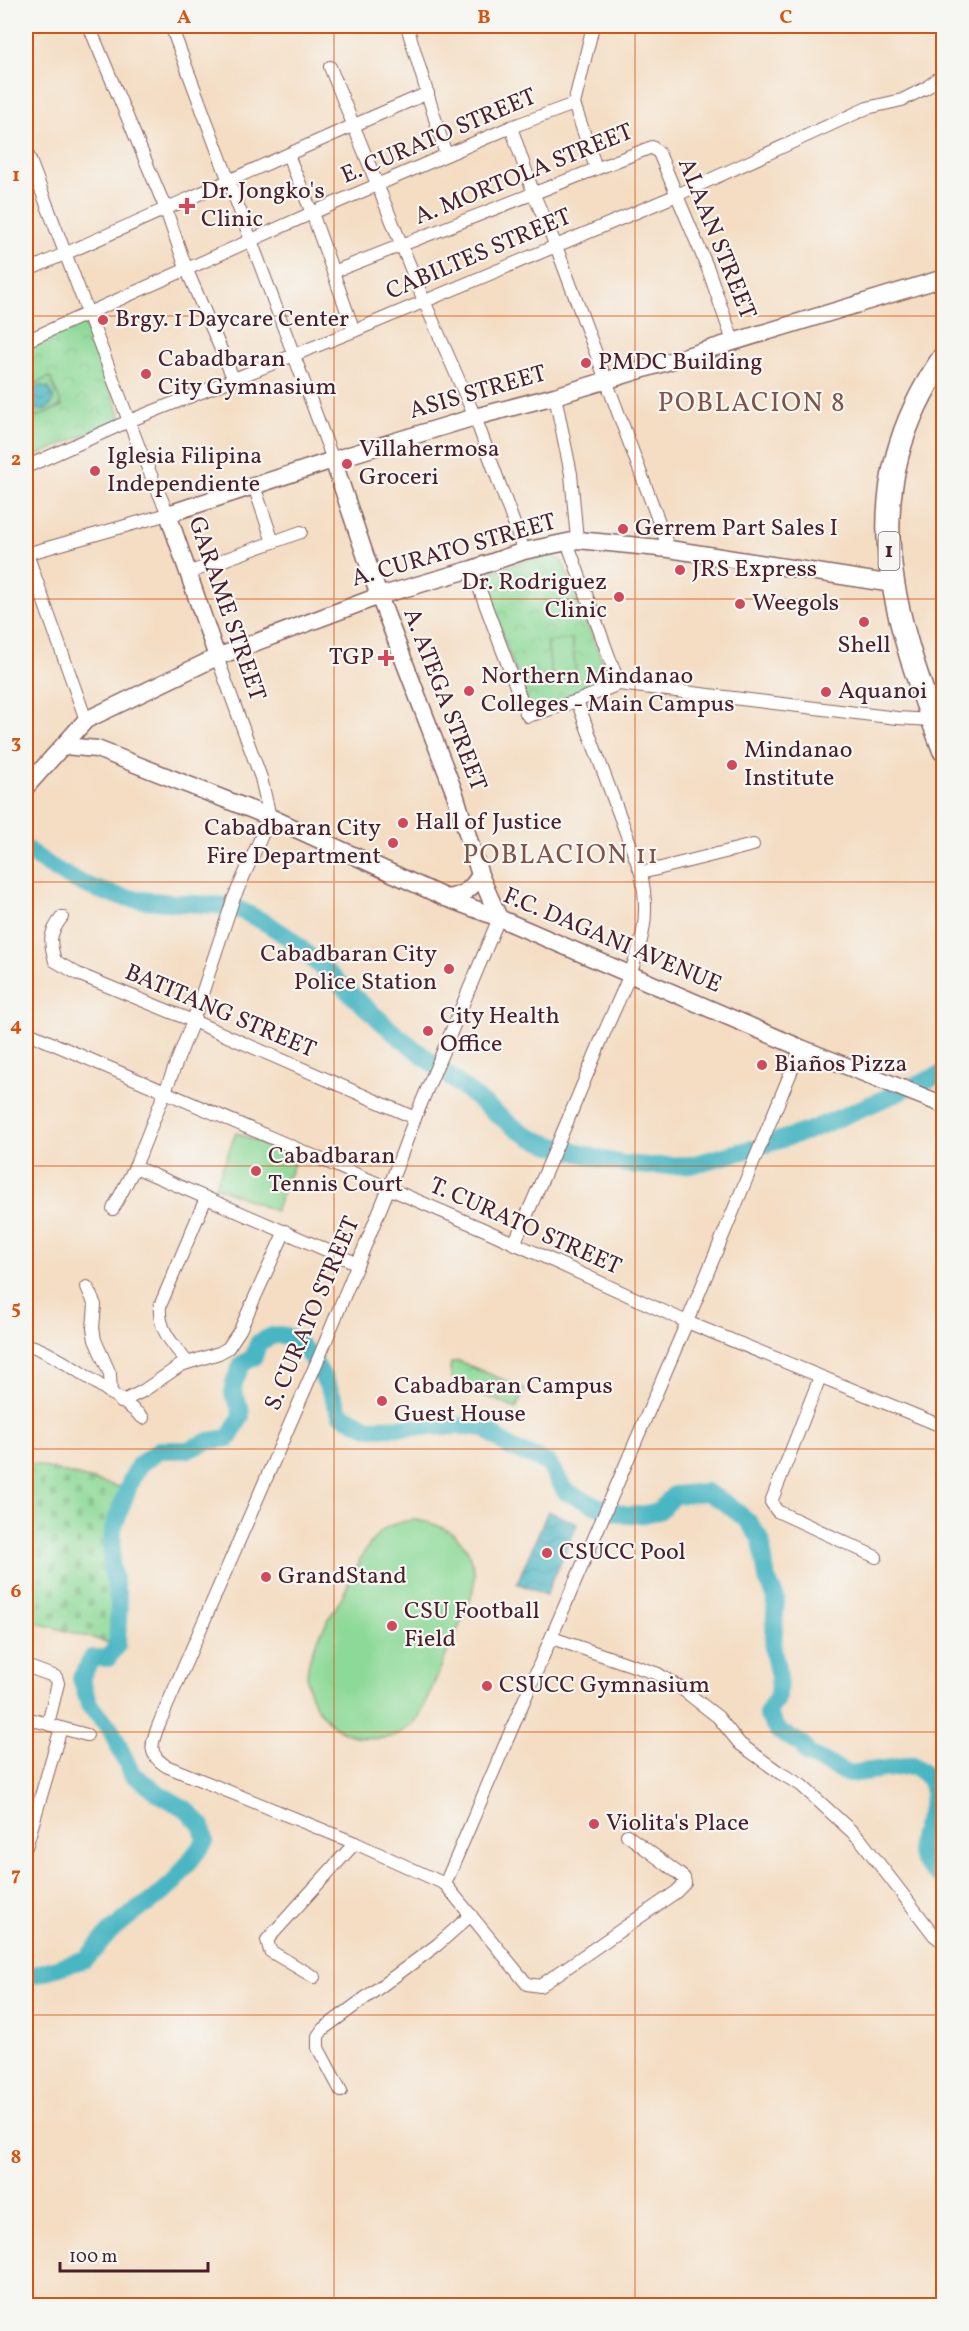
<svg xmlns="http://www.w3.org/2000/svg" width="969" height="2331" viewBox="0 0 969 2331" font-family="Vollkorn,serif">
<style>
.cemetery{fill:url(#cemetery-stones);stroke:#6c7c61;stroke-width:1.5}
.park{fill:url(#park-crowns);stroke:#6c7c61;stroke-width:1.5}
.garden{fill:url(#garden-furrows);stroke:#6c7c61;stroke-width:1.5}
.pitch{fill:#8dd997;stroke:#6c7c61;stroke-width:1.5}
.water{fill:url(#water-waves);stroke:#4a6a77;stroke-width:1.5}
.lines{fill:none;stroke-linecap:round;stroke-linejoin:round}
.river{stroke:#49b6c3;stroke-width:18}
.street-casing{stroke:#866260;stroke-width:14}
.secondary-casing{stroke:#866260;stroke-width:19}
.highway-casing{stroke:#866260;stroke-width:25}
.street{stroke:#fff;stroke-width:12}
.secondary{stroke:#fff;stroke-width:16}
.highway{stroke:#fff;stroke-width:22}
.grid{fill:none;stroke:#d8530f;stroke-width:1.5;stroke-opacity:0.55}
.poi-dot{fill:#d1495b;stroke:#f6f6f2;stroke-width:2}
.labels{text-anchor:middle;dominant-baseline:central;stroke-width:4.5;stroke-linejoin:round;paint-order:stroke}
.shield{fill:#f6f6f2;stroke:#7e6067;stroke-width:1.5}
.shield-label{font-size:22px;font-weight:bold;fill:#4a1f2b}
.street-label{font-size:24px;fill:#4a1f2b;stroke:#f6f6f2}
.poi-label{font-size:24px;fill:#4a1f2b;stroke:#f6f6f2;text-anchor:start}
.quarter-label{font-size:27px;letter-spacing:1.5px;fill:#805348;stroke:#f6f6f2}
.neatline{fill:none;stroke:#d8530f;stroke-width:2}
.grid-label{font-size:20px;text-anchor:middle;font-weight:bold;fill:#d8530f}
</style>
<defs>
<pattern id="cemetery-stones" width="16" height="16" patternUnits="userSpaceOnUse" patternTransform="scale(1.5)"><rect width="16" height="16" fill="#8dd997"/><path d="M2 7V4a2 2 0 0 1 4 0v3zM10 15v-3a2 2 0 0 1 4 0v3z" fill="#7bba82"/></pattern>
<pattern id="park-crowns" width="20" height="18" patternUnits="userSpaceOnUse" patternTransform="scale(1.5)"><rect width="20" height="18" fill="#8dd997"/><path d="M2 6a3 3 0 1 1 6 0M12 15a3 3 0 1 1 6 0" fill="none" stroke="#7bba82"/></pattern>
<pattern id="garden-furrows" width="10" height="10" patternUnits="userSpaceOnUse" patternTransform="scale(1.5)"><rect width="10" height="10" fill="#8dd997"/><path d="M-1 1l2-2M0 10L10 0M9 11l2-2" fill="none" stroke="#7bba82"/></pattern>
<pattern id="water-waves" width="16" height="10" patternUnits="userSpaceOnUse" patternTransform="scale(1.5)"><rect width="16" height="10" fill="#49b6c3"/><path d="M0 5q4-4 8 0t8 0" fill="none" stroke="#3f939f"/></pattern>
</defs>
<rect width="100%" height="100%" fill="#f6f6f2"/>
<filter id="ink" filterUnits="userSpaceOnUse"><feTurbulence type="fractalNoise" baseFrequency=".0167" numOctaves="2"/><feDisplacementMap in="SourceGraphic" scale="12" xChannelSelector="R" yChannelSelector="G"/><feConvolveMatrix kernelMatrix="1 2 1 2 8 2 1 2 1" color-interpolation-filters="sRGB"/></filter>
<filter id="wash" filterUnits="userSpaceOnUse"><feTurbulence type="fractalNoise" baseFrequency=".008" numOctaves="4" result="noise"/><feDisplacementMap in="SourceGraphic" scale="24" xChannelSelector="R" yChannelSelector="G"/><feGaussianBlur stdDeviation="1.35" result="paint"/><feColorMatrix in="noise" values="0 0 0 0 0 0 0 0 0 0 0 0 0 0 0 0 0 1.4 0 .05"/><feComposite in="paint" operator="in"/></filter>
<g filter="url(#wash)">
<rect width="100%" height="100%" fill="#f4ddc3"/>
<!-- cemetery -->
<polygon class="cemetery" points="26,1462 126,1489 107,1529 107,1566 118,1606 114,1644 26,1620"/>
<!-- park -->
<g class="park">
<polygon points="84,322 122,419 26,460 26,347"/>
<polygon points="544,554 552,555 562,561 610,680 609,684 531,712 481,581 481,575"/>
<path d="M458 1361 525 1389 516 1409 456 1383C450 1377 449 1371 451 1363Z"/>
</g>
<!-- garden -->
<polygon class="garden" points="50,377 62,406 34,418 26,399 26,388"/>
<!-- pitch -->
<g class="pitch">
<polygon points="572,639 577,682 553,685 547,642"/>
<polygon points="236,1133 297,1156 275,1211 215,1186"/>
<path d="M415 1520C456 1525 484 1554 471 1597 466 1614 456 1632 449 1648 439 1672 429 1697 417 1720 400 1737 383 1742 359 1737 324 1729 299 1694 310 1658 317 1636 333 1613 344 1593 354 1572 364 1546 382 1531 392 1523 403 1521 415 1520Z"/>
</g>
<!-- water -->
<g class="water">
<circle cx="41" cy="398" r="12"/>
<polygon points="548,1511 577,1524 546,1595 517,1583"/>
</g>
<g class="lines">
<!-- river -->
<g class="river">
<path d="M26 849C53 870 85 888 119 896 153 904 190 902 225 906L240 910 268 924 289 938 393 1032 512 1126 530 1137 545 1143 600 1159 624 1164 649 1166 691 1165 751 1149"/>
<polyline points="910,1087 944,1073"/>
<polyline points="767,1144 808,1131 900,1092"/>
<path d="M26 1977 86 1959 111 1931 137 1910 155 1899 174 1882 205 1841 202 1826 187 1810 158 1793 132 1774 110 1728 89 1705 81 1678 92 1658H108L117 1645 119 1604 111 1564 113 1529 131 1480 139 1465 159 1450H187L209 1441 229 1438 241 1416 240 1407 233 1394 234 1382 242 1364 254 1357 258 1343C264 1340 273 1334 280 1335 307 1336 331 1391 340 1414L369 1428 467 1426 484 1428 511 1448 548 1463 566 1492 599 1507 627 1515H640L659 1511 674 1495 706 1492 727 1504 748 1521 761 1540 767 1579 776 1598 773 1650 779 1677 778 1696 767 1714 778 1731 802 1744 808 1755 849 1774 913 1765C918 1769 924 1773 928 1777 945 1800 917 1826 920 1851 922 1863 935 1873 944 1880"/>
</g>
</g>
</g>
<g filter="url(#ink)">
<g class="lines">
<defs>
<g id="street">
<polyline points="89,26 165,207 186,268 234,380"/>
<polyline points="171,26 333,460"/>
<polyline points="407,26 446,155"/>
<polyline points="593,26 574,104 596,168"/>
<polyline points="731,26 761,26"/>
<polyline points="330,67 424,301 475,417 524,551"/>
<polyline points="511,127 534,195 556,246 669,549"/>
<polyline points="26,150 140,450 168,514 26,554"/>
<polyline points="288,155 312,213 354,331"/>
<path d="M26 271C160 212 293 151 428 93"/>
<polyline points="333,272 652,147 659,153 708,269 733,341"/>
<polyline points="26,341 312,213 511,127 574,104"/>
<polyline points="555,396 571,474 577,540"/>
<polyline points="26,467 129,421 354,331 677,195 867,108 902,100 926,88 944,74"/>
<polyline points="273,542 301,532"/>
<polyline points="567,542 619,684"/>
<polyline points="26,551 86,720"/>
<polyline points="472,569 526,713 528,716 577,701 619,684 897,718 932,720"/>
<polyline points="188,573 273,542 254,486"/>
<polyline points="217,657 261,778 270,817 233,900 193,1021 135,1167 356,1263"/>
<polyline points="641,873 753,845"/>
<path d="M62 917C49 934 49 940 55 961L78 974 193 1021 415 1118"/>
<path d="M499 918 415 1118 388 1190 320 1355 159 1724C152 1743 146 1753 166 1766L355 1843 445 1884 527 1984 540 1986 676 1892 685 1883 684 1878 678 1873 627 1835"/>
<polyline points="26,1032 483,1229 687,1322 944,1427"/>
<polyline points="113,1209 135,1167"/>
<path d="M514 1244C544 1176 574 1107 602 1038 616 1004 636 968 643 931 647 911 645 892 641 873L577 701"/>
<polyline points="87,1287 95,1305 93,1328 95,1340 110,1374 111,1394"/>
<path d="M26 1345C46 1346 126 1402 143 1418"/>
<path d="M187 1362C173 1344 158 1330 160 1306L206 1198"/>
<polyline points="820,1377 771,1502 777,1511 876,1557"/>
<polyline points="121,1402 143,1391 181,1365 219,1353 228,1348 240,1330 285,1231"/>
<polyline points="552,1638 658,1674 682,1689 718,1717 740,1744 780,1773 801,1785 860,1839 934,1935 944,1943"/>
<polyline points="26,1666 56,1677 58,1683 48,1724 26,1718"/>
<polyline points="61,1728 87,1735"/>
<polyline points="26,1847 61,1728 48,1724"/>
<polyline points="445,1884 687,1322 801,1048"/>
<polyline points="314,1977 270,1951 267,1940 355,1843"/>
<polyline points="341,2091 318,2048 318,2036 323,2029 437,1945 471,1915"/>
</g>
<g id="secondary">
<polyline points="333,460 379,596 455,794 480,875 499,918"/>
<polyline points="217,657 168,514 333,460 475,417 555,396 944,278"/>
<polyline points="64,746 97,749 270,817 446,898 499,918 801,1048 944,1105"/>
<polyline points="26,787 86,720 217,657 379,596 472,569 524,551 577,540 609,543 669,549 893,584"/>
<path d="M446 898C464 895 471 890 480 875"/>
</g>
<path id="highway" d="M944 357C851 492 891 610 944 750"/>
</defs>
<!-- street casing -->
<use href="#street" class="street-casing"/>
<!-- secondary casing -->
<use href="#secondary" class="secondary-casing"/>
<!-- highway casing -->
<use href="#highway" class="highway-casing"/>
<!-- street -->
<use href="#street" class="street"/>
<!-- secondary -->
<use href="#secondary" class="secondary"/>
<!-- highway -->
<use href="#highway" class="highway"/>
</g>
</g>
<!-- grid -->
<path class="grid" d="M334 26V2306M635 26V2306M26 316H944M26 599H944M26 882H944M26 1166H944M26 1449H944M26 1732H944M26 2015H944"/>
<!-- markers -->
<g class="poi-dot">
<path d="M184 197h6v6h6v6h-6v6h-6v-6h-6v-6h6z"/>
<circle cx="103" cy="320" r="6"/>
<circle cx="586" cy="363" r="6"/>
<circle cx="146" cy="374" r="6"/>
<circle cx="347" cy="464" r="6"/>
<circle cx="95" cy="471" r="6"/>
<circle cx="623" cy="529" r="6"/>
<circle cx="680" cy="570" r="6"/>
<circle cx="619" cy="597" r="6"/>
<circle cx="740" cy="604" r="6"/>
<circle cx="864" cy="622" r="6"/>
<path d="M383 649h6v6h6v6h-6v6h-6v-6h-6v-6h6z"/>
<circle cx="469" cy="691" r="6"/>
<circle cx="826" cy="692" r="6"/>
<circle cx="732" cy="765" r="6"/>
<circle cx="403" cy="823" r="6"/>
<circle cx="393" cy="843" r="6"/>
<circle cx="449" cy="969" r="6"/>
<circle cx="428" cy="1031" r="6"/>
<circle cx="762" cy="1065" r="6"/>
<circle cx="256" cy="1171" r="6"/>
<circle cx="382" cy="1401" r="6"/>
<circle cx="547" cy="1553" r="6"/>
<circle cx="266" cy="1577" r="6"/>
<circle cx="392" cy="1626" r="6"/>
<circle cx="487" cy="1686" r="6"/>
<circle cx="594" cy="1824" r="6"/>
</g>
<g class="labels">
<!-- shield labels -->
<rect class="shield" x="878.5" y="532" width="21" height="38" rx="4.5"/>
<g class="shield-label">
<text x="889" y="551">1</text>
</g>
<!-- street labels -->
<g class="street-label">
<text transform="translate(439 137) rotate(-23)">E. CURATO STREET</text>
<text transform="translate(524 175) rotate(-22)">A. MORTOLA STREET</text>
<text transform="translate(716 239) rotate(68)">ALAAN STREET</text>
<text transform="translate(479 255) rotate(-23)">CABILTES STREET</text>
<text transform="translate(478 393) rotate(-16)">ASIS STREET</text>
<text transform="translate(454 551) rotate(-16)">A. CURATO STREET</text>
<text transform="translate(226 609) rotate(71)">GARAME STREET</text>
<text transform="translate(444 700) rotate(69)">A. ATEGA STREET</text>
<text transform="translate(612 941) rotate(23)">F.C. DAGANI AVENUE</text>
<text transform="translate(220 1012) rotate(23)">BATITANG STREET</text>
<text transform="translate(525 1227) rotate(24)">T. CURATO STREET</text>
<text transform="translate(313 1314) rotate(-67)">S. CURATO STREET</text>
</g>
<!-- poi labels -->
<g class="poi-label">
<text x="201" y="192">Dr. Jongko's<tspan x="201" dy="28">Clinic</tspan></text>
<text x="115" y="320">Brgy. 1 Daycare Center</text>
<text x="158" y="360">Cabadbaran<tspan x="158" dy="28">City Gymnasium</tspan></text>
<text x="598" y="363">PMDC Building</text>
<text x="359" y="450">Villahermosa<tspan x="359" dy="28">Groceri</tspan></text>
<text x="107" y="457">Iglesia Filipina<tspan x="107" dy="28">Independiente</tspan></text>
<text x="635" y="529">Gerrem Part Sales I</text>
<text x="692" y="570">JRS Express</text>
<text x="607" y="583" text-anchor="end">Dr. Rodriguez<tspan x="607" dy="28">Clinic</tspan></text>
<text x="752" y="604">Weegols</text>
<text x="864" y="646" text-anchor="middle">Shell</text>
<text x="374" y="658" text-anchor="end">TGP</text>
<text x="481" y="677">Northern Mindanao<tspan x="481" dy="28">Colleges - Main Campus</tspan></text>
<text x="838" y="692">Aquanoi</text>
<text x="744" y="751">Mindanao<tspan x="744" dy="28">Institute</tspan></text>
<text x="415" y="823">Hall of Justice</text>
<text x="381" y="829" text-anchor="end">Cabadbaran City<tspan x="381" dy="28">Fire Department</tspan></text>
<text x="437" y="955" text-anchor="end">Cabadbaran City<tspan x="437" dy="28">Police Station</tspan></text>
<text x="440" y="1017">City Health<tspan x="440" dy="28">Office</tspan></text>
<text x="774" y="1065">Biaños Pizza</text>
<text x="268" y="1157">Cabadbaran<tspan x="268" dy="28">Tennis Court</tspan></text>
<text x="394" y="1387">Cabadbaran Campus<tspan x="394" dy="28">Guest House</tspan></text>
<text x="559" y="1553">CSUCC Pool</text>
<text x="278" y="1577">GrandStand</text>
<text x="404" y="1612">CSU Football<tspan x="404" dy="28">Field</tspan></text>
<text x="499" y="1686">CSUCC Gymnasium</text>
<text x="606" y="1824">Violita's Place</text>
</g>
<!-- quarter labels -->
<g class="quarter-label">
<text x="752" y="404">POBLACION 8</text>
<text x="561" y="856">POBLACION 11</text>
</g>
</g>
<!-- margin -->
<rect width="969" height="2331" fill="none" stroke="#f6f6f2" stroke-width="66"/>
<!-- scale -->
<path d="M60 2262v9h148v-9" fill="none" stroke="#4a1f2b" stroke-width="3"/>
<text x="69" y="2262" font-size="18" fill="#4a1f2b" stroke="#f6f6f2" stroke-width="4.5" paint-order="stroke">100 m</text>
<rect x="33" y="33" width="903" height="2265" class="neatline"/>
<g class="grid-label">
<text x="184" y="23">A</text>
<text x="484" y="23">B</text>
<text x="786" y="23">C</text>
<text x="16" y="181">1</text>
<text x="16" y="465">2</text>
<text x="16" y="748">3</text>
<text x="16" y="1031">4</text>
<text x="16" y="1314">5</text>
<text x="16" y="1597">6</text>
<text x="16" y="1880">7</text>
<text x="16" y="2163">8</text>
</g>
</svg>
